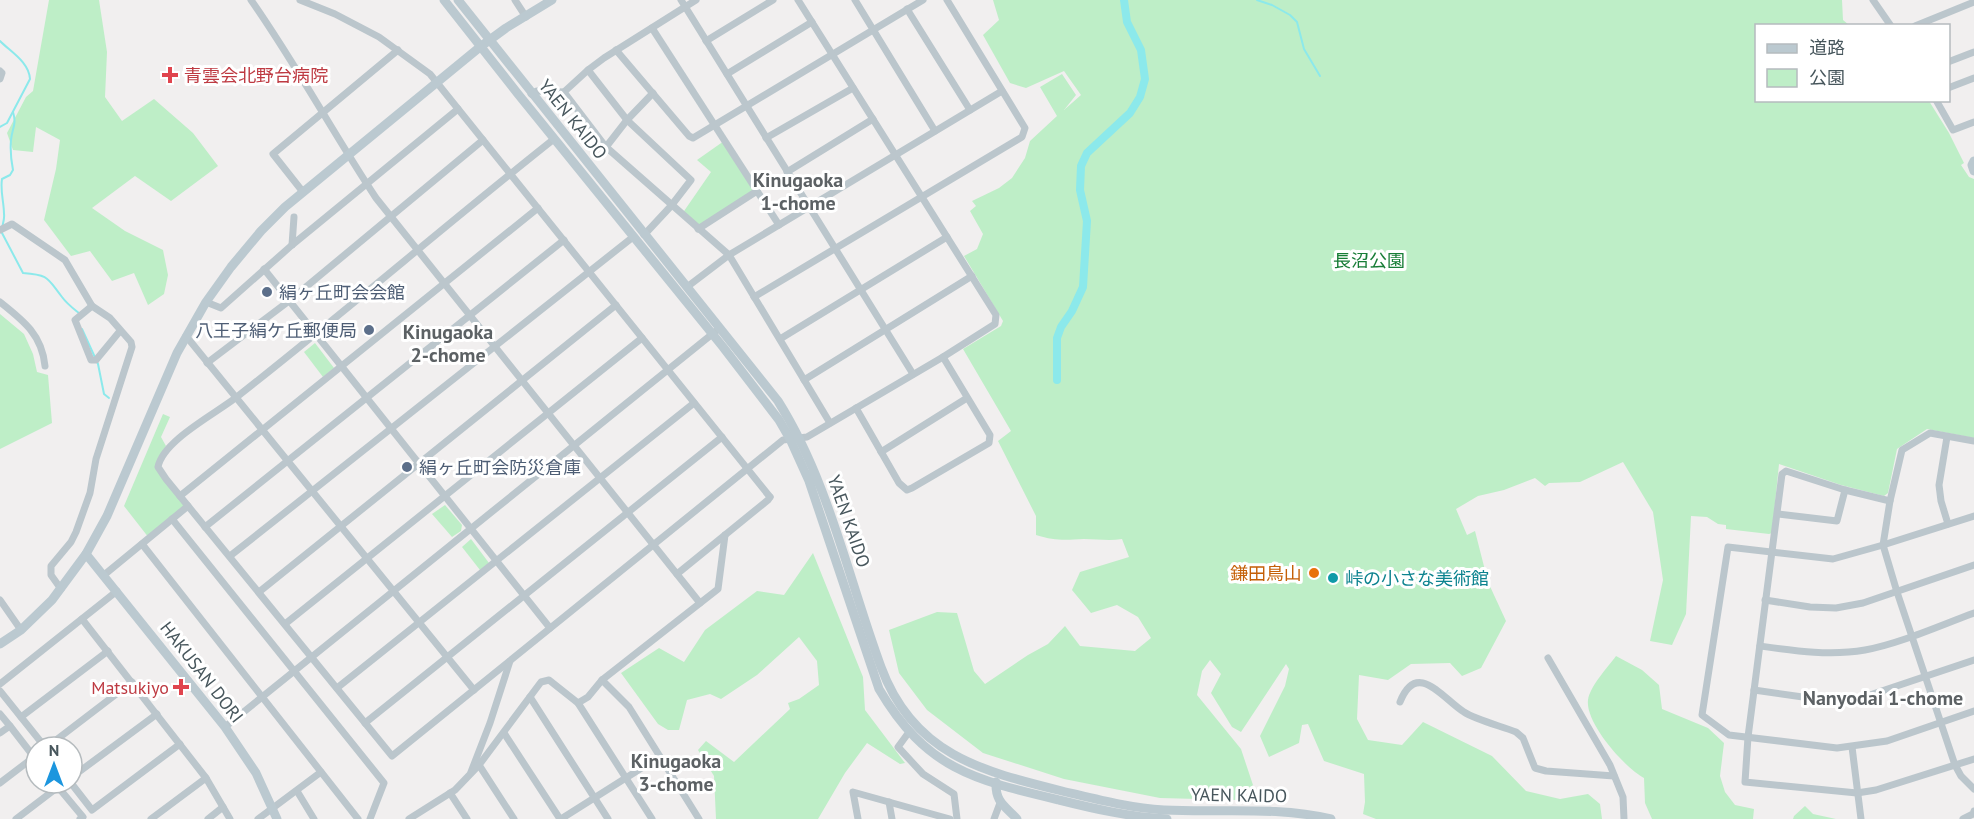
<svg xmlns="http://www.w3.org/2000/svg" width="1974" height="819" viewBox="0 0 1974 819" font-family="'PT Sans','Noto Sans JP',sans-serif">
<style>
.green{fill:#beeec7}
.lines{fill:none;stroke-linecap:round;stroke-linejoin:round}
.stream{stroke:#8ce9eb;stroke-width:2}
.canal{stroke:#8ce9eb;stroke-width:8}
.street{stroke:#bbc6cc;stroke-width:7}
.secondary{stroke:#bbc9d0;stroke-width:9}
.health-dot{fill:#e0444e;stroke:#fff;stroke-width:2}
.service-dot{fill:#5c6f8a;stroke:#fff;stroke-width:2}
.food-dot{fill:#e8710a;stroke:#fff;stroke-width:2}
.culture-dot{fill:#0f9aa8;stroke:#fff;stroke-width:2}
.labels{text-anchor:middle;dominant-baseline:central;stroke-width:6;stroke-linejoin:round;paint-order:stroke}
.health-label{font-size:18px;fill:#be3a42;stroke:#fff;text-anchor:start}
.street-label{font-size:18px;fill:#47565c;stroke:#fff}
.park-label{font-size:18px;fill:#187d37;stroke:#fff}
.service-label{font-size:18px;fill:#4e5e75;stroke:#fff;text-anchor:start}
.food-label{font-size:18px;fill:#c56008;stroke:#fff;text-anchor:end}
.culture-label{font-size:18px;fill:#0d838f;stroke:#fff;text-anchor:start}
.neighbourhood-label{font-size:20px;font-weight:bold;fill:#5c6164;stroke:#fff}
</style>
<rect width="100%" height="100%" fill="#f1efef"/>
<!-- green -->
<g class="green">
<polygon points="49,0 99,0 107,52 105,97 122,121 154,99 193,133 218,166 171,201 135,176 92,208 125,231 163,250 168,275 164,294 148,305 134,273 112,281 90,251 71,256 44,220 56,169 60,140 36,127 33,152 13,150 7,133 26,97 33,91"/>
<path d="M993 0H1842L1843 20 1849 25 1756 26V100L1929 101 1949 133 1964 163 1961 165 1969 177 1974 179V438L1927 429 1897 449 1888 493 1884 496 1841 485 1779 464 1772 533 1769 534 1726 529V525L1718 524 1707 517 1691 516 1686 614 1672 645 1650 641 1663 580 1653 512 1623 462 1580 482 1549 483 1545 486 1535 478 1504 490 1478 496 1456 509 1467 535 1475 531 1488 582 1506 621 1481 668 1462 676 1450 663 1411 664 1388 680 1359 675 1357 719 1368 740 1402 745 1423 722 1492 756 1526 791 1560 799 1588 794 1600 804 1602 819H1376L1363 814 1365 802 1364 774 1324 761 1308 724 1302 725 1299 743 1269 757 1260 736 1285 686 1289 669 1286 664 1241 732 1232 727 1211 693 1221 674 1210 660 1202 671 1197 695 1241 749 1253 785 1236 800 1160 798 1064 779 983 753 927 710 899 673 889 630 937 612 957 613 974 671 985 684 1028 655 1048 644 1065 626 1080 646 1135 651 1151 638 1138 617 1117 605 1091 613 1072 590 1080 572 1129 557 1122 539C1109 541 1097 539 1084 539 1065 540 1055 541 1036 535V516L998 441 1011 431 963 349 1001 326 1003 321 964 256 977 249 983 234 970 211 976 206 972 201 999 188 1012 178 1025 158 1030 141 1057 116 1040 87 1062 74 1076 95 1064 110 1081 95 1064 71 1026 88 1010 83 983 35 999 20Z"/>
<polygon points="724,141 757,191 698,229 682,214 711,172 697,160"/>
<polygon points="0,314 24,334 33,354 37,372 48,375 52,423 0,449"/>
<polygon points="315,343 334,368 323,377 304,352"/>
<polygon points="163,414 170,417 161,437 166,446 158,458 156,469 186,506 149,538 124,506"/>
<polygon points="445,505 462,525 461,531 452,537 432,514"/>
<polygon points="471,539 489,563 480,570 462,547"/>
<polygon points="813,553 863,677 865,710 905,763 900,764 867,743 845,773 818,819 716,819 714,776 698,750 706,741 734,762 790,709 788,703 799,699 819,685 817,661 799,637 757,675 721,699 710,694 687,700 679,730 668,730 658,724 621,673 659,648 684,662 705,630 757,591 784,595"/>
<path d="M1616 656 1642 670 1659 685 1662 709 1708 728 1724 743 1720 776 1725 792 1735 805 1754 809 1753 819H1652L1645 803 1644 778C1625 768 1585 723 1588 700 1590 686 1608 667 1616 656Z"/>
<polygon points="1805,806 1813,814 1836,819 1793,819 1794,816"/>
</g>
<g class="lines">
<!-- stream -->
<g class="stream">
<polyline points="1257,0 1272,5 1290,15 1297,22 1304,49 1320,76"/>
<path d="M0 41C11 52 29 62 30 79L7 123 0 127"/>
<path d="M13 112C17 125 12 128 11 140 10 151 11 160 13 170L10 175 2 179C0 191 4 202 4 214 5 221 1 226 2 233L23 273C50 275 47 278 62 297 67 304 74 309 80 314"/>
<polyline points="82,329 98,364 104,394 109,398"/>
</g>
<!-- canal -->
<polyline class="canal" points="1057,380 1057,338 1061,327 1072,311 1083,287 1087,221 1080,190 1081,166 1087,153 1130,113 1140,97 1145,79 1141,50 1127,22 1124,0"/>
<!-- street -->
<g class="street">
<path d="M251 0C296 64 333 133 376 198L700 603"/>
<polyline points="300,0 335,14 379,37 430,74 770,497"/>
<polyline points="515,0 526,17"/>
<polyline points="681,0 913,374"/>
<polyline points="855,0 935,131"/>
<polyline points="1873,0 1891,26"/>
<polyline points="907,9 970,110"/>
<polyline points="1915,26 1974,2"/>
<polyline points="652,28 779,225"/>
<polyline points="706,41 773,0"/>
<polyline points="616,50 689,136 693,138 923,0"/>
<polyline points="1948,62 1974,52"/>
<polyline points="588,70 604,58 696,0"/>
<polyline points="0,71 2,73 0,79"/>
<polyline points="727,74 812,22"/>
<polyline points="1948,88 1974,78"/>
<polyline points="564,92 588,70 627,120 691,180 671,206 644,235"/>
<polyline points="531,94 537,91 564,92 606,147 729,255 830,423"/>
<polyline points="1936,100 1953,130 1974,122"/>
<polyline points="766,138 853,88"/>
<path d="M554 139C448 223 345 312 238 396 217 413 163 440 158 467L166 479 392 756 783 440 807 437 943 357 995 324 996 315 798 0"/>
<polyline points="606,147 627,120 653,93"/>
<polyline points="787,172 873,119"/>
<polyline points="303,192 273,154 398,50"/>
<polyline points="698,229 757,191"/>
<polyline points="0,230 12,224 65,260 92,306"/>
<polyline points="292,245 294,217"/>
<polyline points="264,269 550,628"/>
<polyline points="687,287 729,255 1002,91"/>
<polyline points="754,297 1022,137 1025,128 947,0"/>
<path d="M0 302C24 321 42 335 45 366"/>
<polyline points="206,302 221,308 292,245 458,109"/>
<polyline points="186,336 474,690"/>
<polyline points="780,339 947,237"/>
<polyline points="207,363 289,301 483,140"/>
<polyline points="804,380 972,276"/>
<polyline points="856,408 899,483 907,490 912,488 989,443 990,435 943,357"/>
<polyline points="1947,437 1939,485 1941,501 1948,524"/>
<polyline points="1974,441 1930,433 1902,450 1890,501 1883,545 1897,592 1955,765 1961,776 1974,789"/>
<polyline points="881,452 967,398"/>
<polyline points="180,496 538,208"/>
<polyline points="1890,501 1845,490 1786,471 1782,474 1748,737 1745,782 1857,793 1876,790 1974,759"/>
<polyline points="1778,514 1837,521 1845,490"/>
<polyline points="1974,516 1883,545 1833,559 1728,547 1702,715 1729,735 1837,748 1887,741 1974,711"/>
<polyline points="172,519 384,783 370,819"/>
<polyline points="205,527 564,240"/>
<polyline points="142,544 358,819"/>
<polyline points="230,556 633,237"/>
<polyline points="677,574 768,500 770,497"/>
<polyline points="104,575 188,506"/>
<polyline points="61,589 51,575 51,566 71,542 76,532 90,493 96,459 132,347 131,342 110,318 92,306 75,320 91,360 96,360 120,331"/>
<polyline points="259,592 616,305"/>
<polyline points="0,600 21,630"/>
<polyline points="1765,600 1810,607 1836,608 1863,603 1974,565"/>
<polyline points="82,619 206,778 230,819"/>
<polyline points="285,624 642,338"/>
<path d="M1760 646C1796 651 1830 656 1865 650 1899 644 1941 625 1974 613"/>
<polyline points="1548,658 1610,765 1623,797 1624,819"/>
<polyline points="0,684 117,591"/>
<polyline points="337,688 694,403"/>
<polyline points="1754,690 1824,700 1855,700 1974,660"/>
<polyline points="0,691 45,747"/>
<polyline points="530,697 608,819"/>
<path d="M1400 702C1417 659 1443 699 1464 712 1476 720 1501 726 1516 732L1523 738 1535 768 1546 771 1614 776"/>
<polyline points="578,703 588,697 602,680"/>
<polyline points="0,714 10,726"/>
<polyline points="21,717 108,651"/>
<polyline points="365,723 722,437"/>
<polyline points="225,727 716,331"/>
<polyline points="909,732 898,747 923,774 954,794 957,819"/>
<polyline points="0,733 10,726 34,757 0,783"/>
<polyline points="504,733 560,819"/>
<polyline points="47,747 132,682"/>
<polyline points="1852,747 1861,819"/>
<polyline points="479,765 514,819"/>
<polyline points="471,772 490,723 510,661"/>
<polyline points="72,777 157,714"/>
<polyline points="71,783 92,810 180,744"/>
<polyline points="297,791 314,819"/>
<polyline points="450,793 467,819"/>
<polyline points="889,802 892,819"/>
<polyline points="16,819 58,787 83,817 80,819"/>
<polyline points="151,819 206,778"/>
<polyline points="208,819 223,807"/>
<polyline points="258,819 321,772"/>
<polyline points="409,819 455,790 479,765 541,682 549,680 578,703 652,819"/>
<polyline points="561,819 659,757"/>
<polyline points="699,819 629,707 602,680 718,589 725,535"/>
<polyline points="858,819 853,792 950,819"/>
<polyline points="994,819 1000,803"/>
<polyline points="1963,819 1973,814 1974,811"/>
</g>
<!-- secondary -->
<g class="secondary">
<path d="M444 0 518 94 723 347 779 420 790 439 809 481 879 689C926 769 974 780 1059 800 1095 809 1130 817 1167 819"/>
<path d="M458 0 778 401C829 482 848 578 881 667 913 754 981 771 1062 791 1096 799 1129 808 1164 810 1220 813 1276 806 1331 819"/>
<polyline points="1974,161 1972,165 1974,171"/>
<polyline points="86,554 225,727 256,773 277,819"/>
<polyline points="0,644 21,630 52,600 86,554 107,516 177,353 206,302 231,267 261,231 285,207 480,47 506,28 552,0"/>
<path d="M996 782C995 802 1005 806 1017 819"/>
</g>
</g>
<!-- markers -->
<g class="health-dot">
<path d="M167 66h6v6h6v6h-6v6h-6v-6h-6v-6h6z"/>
<path d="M178 678h6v6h6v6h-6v6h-6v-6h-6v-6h6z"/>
</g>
<g class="service-dot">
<circle cx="267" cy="292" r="6"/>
<circle cx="369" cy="330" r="6"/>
<circle cx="407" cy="467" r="6"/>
</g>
<circle class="food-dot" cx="1314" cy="573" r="6"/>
<circle class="culture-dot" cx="1333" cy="578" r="6"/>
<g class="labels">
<!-- health labels -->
<g class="health-label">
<text x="184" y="75">青雲会北野台病院</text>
<text x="169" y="687" text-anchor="end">Matsukiyo</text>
</g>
<!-- street labels -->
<g class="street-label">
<text transform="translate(573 119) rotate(51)">YAEN KAIDO</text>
<text transform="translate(849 521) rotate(71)">YAEN KAIDO</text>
<text transform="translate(202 672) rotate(52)">HAKUSAN DORI</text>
<text transform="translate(1239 795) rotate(1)">YAEN KAIDO</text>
</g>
<!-- park labels -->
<g class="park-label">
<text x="1369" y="260">長沼公園</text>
</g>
<!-- service labels -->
<g class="service-label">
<text x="279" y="292">絹ヶ丘町会会館</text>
<text x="357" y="330" text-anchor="end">八王子絹ケ丘郵便局</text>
<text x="419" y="467">絹ヶ丘町会防災倉庫</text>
</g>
<!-- food labels -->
<g class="food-label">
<text x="1302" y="573">鎌田鳥山</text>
</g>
<!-- culture labels -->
<g class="culture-label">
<text x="1345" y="578">峠の小さな美術館</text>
</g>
<!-- neighbourhood labels -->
<g class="neighbourhood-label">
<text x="798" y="180">Kinugaoka<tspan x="798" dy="23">1-chome</tspan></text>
<text x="448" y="332">Kinugaoka<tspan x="448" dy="23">2-chome</tspan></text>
<text x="1883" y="698">Nanyodai 1-chome</text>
<text x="676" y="761">Kinugaoka<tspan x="676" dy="23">3-chome</tspan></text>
</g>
</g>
<!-- legend -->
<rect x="1755" y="24" width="195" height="78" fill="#ffffff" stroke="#b5bbbe" stroke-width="1.5"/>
<rect x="1767" y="44" width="30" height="9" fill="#bbc9d0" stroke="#b5bbbe" stroke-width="1.5"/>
<text x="1809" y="54" font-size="18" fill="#47565c">道路</text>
<rect x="1767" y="69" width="30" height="18" fill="#beeec7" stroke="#b5bbbe" stroke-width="1.5"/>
<text x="1809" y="84" font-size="18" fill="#47565c">公園</text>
<!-- north arrow -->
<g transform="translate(54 765)"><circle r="28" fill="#ffffff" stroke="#b5bbbe" stroke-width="1.5"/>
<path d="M0-4.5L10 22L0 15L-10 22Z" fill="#1c96de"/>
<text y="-9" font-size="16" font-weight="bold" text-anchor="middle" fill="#47565c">N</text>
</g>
</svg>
